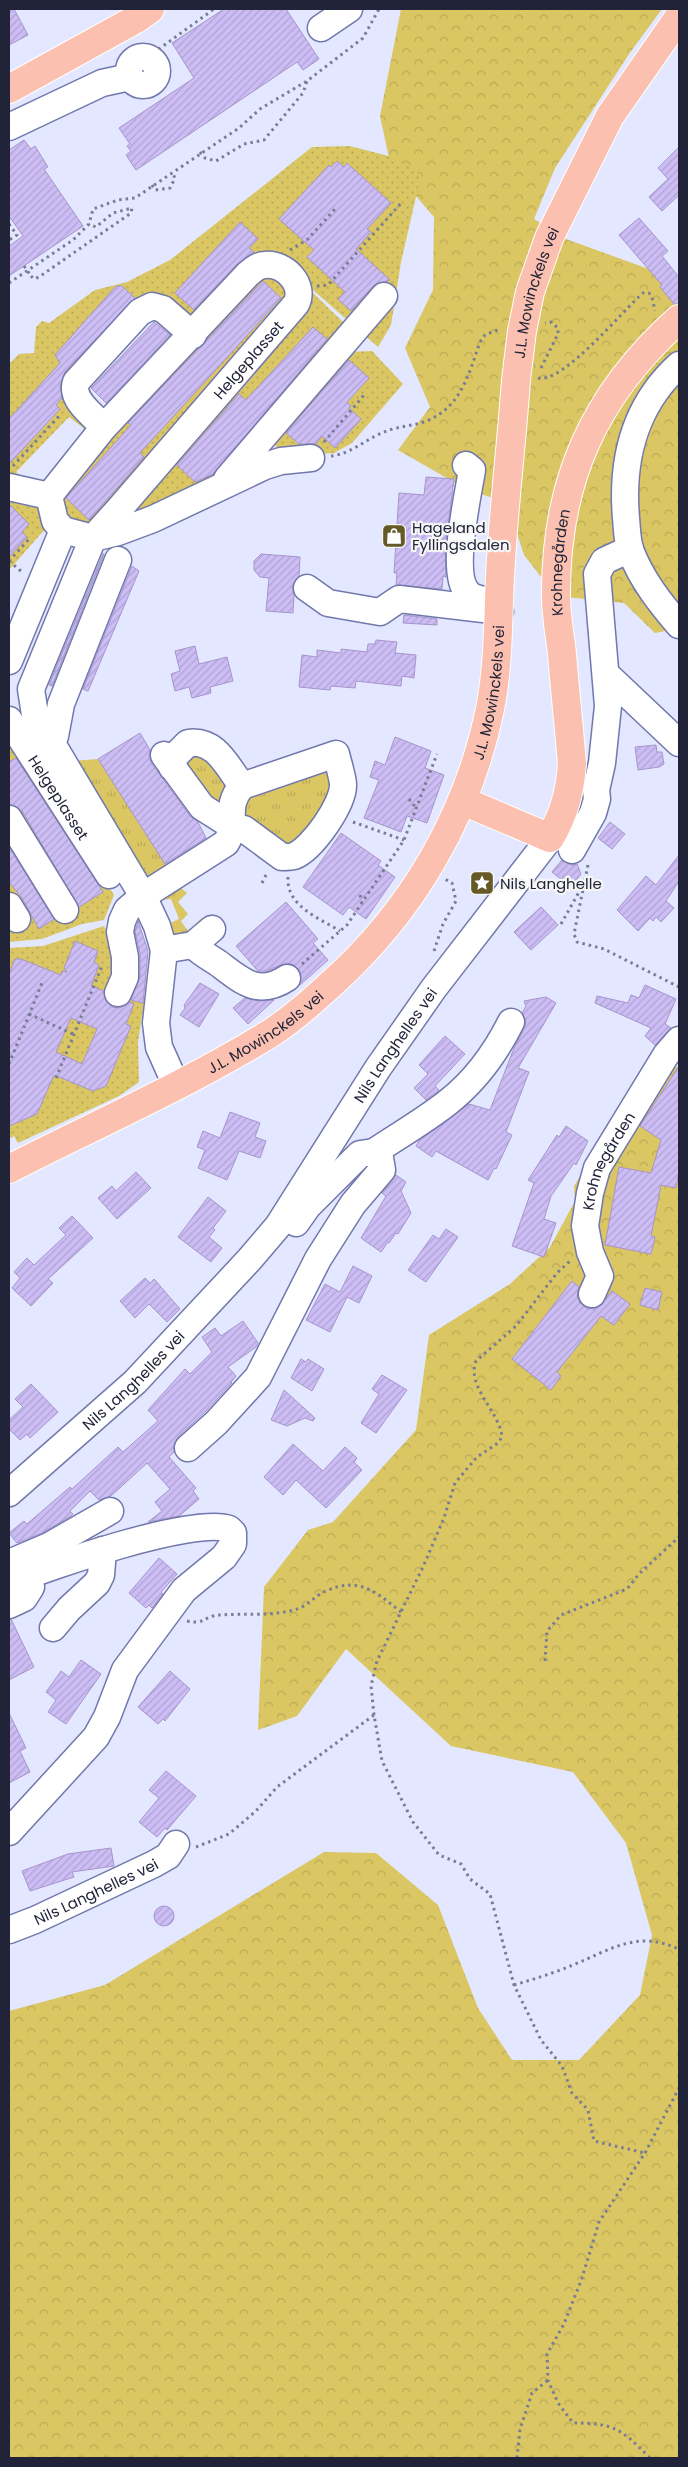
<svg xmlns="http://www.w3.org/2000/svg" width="688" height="2467" viewBox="0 0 688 2467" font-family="Poppins,sans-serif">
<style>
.grass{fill:url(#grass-tufts)}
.forest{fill:url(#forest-crowns)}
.garden{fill:url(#garden-dots)}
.building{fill:url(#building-hatch);stroke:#a595cb;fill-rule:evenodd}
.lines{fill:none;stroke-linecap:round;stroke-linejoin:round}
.minor-casing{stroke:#7178ac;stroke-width:29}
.major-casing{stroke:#fff;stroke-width:30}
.path{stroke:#797c93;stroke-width:3;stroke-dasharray:2.5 4;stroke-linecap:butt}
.minor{stroke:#fff;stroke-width:26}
.major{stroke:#fbc0af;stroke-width:28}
.path-bridge{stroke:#797c93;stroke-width:3;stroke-dasharray:2.5 4;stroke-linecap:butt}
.labels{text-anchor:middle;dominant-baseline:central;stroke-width:4.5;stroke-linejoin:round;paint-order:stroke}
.street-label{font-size:15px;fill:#212439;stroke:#f6f6f6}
.poi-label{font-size:15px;fill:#212439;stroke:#f6f6f6;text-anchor:start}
</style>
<defs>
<pattern id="grass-tufts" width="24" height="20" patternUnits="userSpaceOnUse" patternTransform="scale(1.25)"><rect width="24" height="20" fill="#dac663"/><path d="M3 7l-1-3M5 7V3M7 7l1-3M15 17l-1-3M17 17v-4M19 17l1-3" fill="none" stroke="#bbaa57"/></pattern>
<pattern id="forest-crowns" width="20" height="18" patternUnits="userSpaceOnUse" patternTransform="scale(1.25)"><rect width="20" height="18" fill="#dac663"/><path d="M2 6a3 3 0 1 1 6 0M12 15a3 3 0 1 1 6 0" fill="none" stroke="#bbaa57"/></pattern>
<pattern id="garden-dots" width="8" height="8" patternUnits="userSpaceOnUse" patternTransform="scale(1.25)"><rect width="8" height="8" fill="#dac663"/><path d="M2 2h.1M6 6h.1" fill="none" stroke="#bbaa57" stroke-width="1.8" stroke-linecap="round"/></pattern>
<pattern id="building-hatch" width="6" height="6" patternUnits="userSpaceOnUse" patternTransform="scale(1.25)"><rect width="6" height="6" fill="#cdbdf5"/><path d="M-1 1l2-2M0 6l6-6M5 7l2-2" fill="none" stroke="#b0a2d3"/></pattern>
</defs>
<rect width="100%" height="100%" fill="#e3e7ff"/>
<!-- grass -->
<g class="grass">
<polygon points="187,746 230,773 224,786 224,806 219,810 180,755"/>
<polygon points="98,759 166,865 183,855 151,878 143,874 72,761"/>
<polygon points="329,764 334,802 291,852 243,821 240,797"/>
<polygon points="174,887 181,888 187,893 178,902 188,914 181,921 188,931 202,918 207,924 181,938 171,933 166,925 179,919 171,899 160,900"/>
</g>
<!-- forest -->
<g class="forest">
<polygon points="401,9 662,9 629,54 555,168 534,219 566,239 679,280 679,634 676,629 655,633 624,603 556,596 524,555 507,503 464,488 398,450 430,407 405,348 433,290 434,217 391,167 380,116"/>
<polygon points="679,1067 679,2458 9,2458 9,2011 105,1985 324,1852 376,1853 438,1905 478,2008 512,2060 579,2060 640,1995 652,1935 626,1843 573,1772 451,1746 346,1649 297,1716 258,1730 264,1587 308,1530 333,1522 416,1430 429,1335 510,1284 550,1247 575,1201 574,1186 644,1076 651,1068"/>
</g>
<!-- garden -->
<g class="garden">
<polygon points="350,146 396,158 421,175 401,262 391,325 378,347 296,275 275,263 194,324 154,301 68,386 91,434 69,417 16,472 28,483 9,485 9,364 19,354 34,353 36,327 42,321 49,323 95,290 127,282 170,260 312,147"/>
<polygon points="263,271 294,292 87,527 65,521 58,490"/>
<polygon points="311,291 349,328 220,479 117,529"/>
<polygon points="372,351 403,384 352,443 334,453 287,456 267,438 345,352"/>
<polygon points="9,495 42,505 46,528 9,570"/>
<polygon points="9,730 114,895 104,920 82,924 42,939 9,942"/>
<polygon points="104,926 118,952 127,999 144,1003 138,1042 139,1082 119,1096 18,1143 14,1136 9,1139 9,948 43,946"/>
</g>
<!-- building -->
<g class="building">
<polygon points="9,9 14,9 28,35 9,45"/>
<polygon points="224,9 286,9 319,59 303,70 297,62 136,170 126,155 131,151 127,146 130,144 119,128 194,78 172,43"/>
<polygon points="24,140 31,149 35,146 48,167 44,169 83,226 9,276 9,246 23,236 9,216 9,150"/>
<polygon points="679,147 679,195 662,211 649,197 668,179 658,168"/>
<polygon points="337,161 344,167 347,163 391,203 367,229 371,232 356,249 390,280 373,286 351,311 338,299 345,292 307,257 314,250 279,219 329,165 331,167"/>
<polygon points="639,218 668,251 662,256 679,277 679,304 674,304 660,287 662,285 619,235"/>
<polygon points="240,222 258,239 249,248 254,252 237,264 194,310 175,293"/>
<polygon points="263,281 281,298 140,453 144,457 89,520 66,498 131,425 128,423"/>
<polygon points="116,286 122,286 135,298 65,372 60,386 62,398 56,405 60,409 9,464 9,419 60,363 55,355"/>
<polygon points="154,322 170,335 106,403 91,388"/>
<polygon points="313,327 327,339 213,474 195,482 177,465 239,394 246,400"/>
<polygon points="349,360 369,378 347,402 351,406 349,408 361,419 335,448 322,436 316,444 299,444 286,433"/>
<polygon points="426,477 454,479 445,550 446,577 443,576 442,589 396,585 397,573 394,573 399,493 424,495"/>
<polygon points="9,504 29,524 22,532 27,537 9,557"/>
<polygon points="103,554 104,554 52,686 49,685"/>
<polygon points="261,554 300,557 299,576 292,586 294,595 293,613 266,611 269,578 260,577 254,570 254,561"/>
<polygon points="132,566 139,571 88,691 83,689"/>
<polygon points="404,615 437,619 437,625 403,623"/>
<polygon points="376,640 397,642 395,653 416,655 414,678 402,676 401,686 356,681 355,688 331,686 330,690 299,687 302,655 317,657 317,650 341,653 341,649 367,652 368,644 375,644"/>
<polygon points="195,646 199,664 227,657 233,681 210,687 211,693 192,698 189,687 175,691 171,674 180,671 175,651"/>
<polygon points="140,733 150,750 149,757 152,764 190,816 198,822 206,838 165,864 98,759"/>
<polygon points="395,737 431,751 425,768 444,775 427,823 407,816 401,832 364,818 379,780 370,777 375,761 385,765"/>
<polygon points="656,745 657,752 662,752 664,764 659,767 638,770 635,747"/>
<polygon points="16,758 103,892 79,907 22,811 16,806 9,804 9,762"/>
<polygon points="610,822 625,834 612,849 598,838"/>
<polygon points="341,833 381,861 378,865 395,877 366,919 349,907 343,915 303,887"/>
<polygon points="9,847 54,919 39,929 22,898 9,882"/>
<polygon points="679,855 679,881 666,901 674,908 661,922 656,917 653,921 650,918 638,931 617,910 646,876 656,885"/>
<polygon points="562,860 572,865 577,864 581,874 571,887 552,872"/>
<polygon points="286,902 318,939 313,943 328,960 300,985 300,971 294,965 287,963 265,971 258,971 236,946"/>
<polygon points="541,907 558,925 531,950 514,932"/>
<polygon points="138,921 148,951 143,1003 131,1000 140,977 140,954 135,932"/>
<path d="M75 941 98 951 94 962 99 965 91 986 104 991 106 1001 112 1007 120 1008 130 1002 134 1004 126 1024 131 1026 106 1086 93 1091 54 1075 37 1114 9 1126V974L15 959H21L61 975 62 971 67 972 64 968ZM71 1018 97 1029 82 1064 56 1052Z"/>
<polygon points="200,983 219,994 199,1027 180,1015 185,1008 184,1005"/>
<polygon points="645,985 676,999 665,1024 671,1028 655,1045 645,1036 651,1028 595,1003 597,996 628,1003 631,995 639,998"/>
<polygon points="546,997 556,1003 518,1068 529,1072 506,1132 512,1135 496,1169 494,1168 488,1180 436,1151 432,1157 416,1146 419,1141 469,1104 490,1110 514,1048 524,1029 526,1021 522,1013 526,1006 524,1001"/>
<polygon points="245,998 259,1001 274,1000 248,1024 233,1008"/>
<polygon points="445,1036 465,1054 435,1086 439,1090 426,1100 414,1088 428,1074 419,1065"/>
<polygon points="679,1066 679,1171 676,1188 661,1185 651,1236 655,1237 651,1254 605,1245 619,1167 651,1173 661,1140 640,1126"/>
<polygon points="230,1112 260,1123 255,1137 266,1141 260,1158 239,1151 227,1180 198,1168 205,1150 197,1147 203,1131 220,1138"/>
<polygon points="566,1126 588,1141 576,1165 574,1163 551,1196 544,1219 556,1223 544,1257 512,1246 534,1183 528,1180 557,1135 559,1137"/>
<polygon points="136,1172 151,1188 117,1219 98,1198 112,1186 116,1191"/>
<polygon points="396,1175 406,1182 401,1191 411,1213 398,1234 396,1233 389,1243 388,1242 381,1252 361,1238 386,1196 382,1193"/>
<polygon points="208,1197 226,1211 213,1228 215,1230 209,1237 222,1248 211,1262 178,1237"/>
<polygon points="72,1216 93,1238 48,1279 53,1283 31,1306 12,1288 20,1278 14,1272 27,1258 34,1265 66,1235 59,1228"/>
<polygon points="446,1229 458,1237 426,1282 408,1270 433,1235 439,1239"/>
<polygon points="353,1266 372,1276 359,1303 347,1297 330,1332 306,1320 325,1284 340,1292"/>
<polygon points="145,1278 150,1283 154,1279 180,1309 167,1322 149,1304 135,1318 120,1301"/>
<polygon points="572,1281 579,1287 577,1296 580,1303 586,1308 594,1309 600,1306 612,1291 630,1304 614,1325 601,1316 557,1372 561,1376 551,1390 512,1359"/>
<polygon points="645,1288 662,1292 658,1310 640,1305"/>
<polygon points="243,1321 258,1343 256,1347 228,1367 236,1376 231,1382 232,1383 205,1412 178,1437 174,1444 174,1452 169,1457 196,1488 193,1491 199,1499 179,1516 148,1522 162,1511 155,1502 170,1489 147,1463 111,1496 99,1500 90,1491 70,1511 73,1514 71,1516 42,1533 17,1543 9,1533 24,1521 27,1524 70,1487 72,1489 118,1447 123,1452 158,1421 148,1410 185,1369 190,1374 212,1352 202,1337 215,1328 221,1336"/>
<polygon points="301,1359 306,1362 308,1359 324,1369 312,1391 291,1378"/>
<polygon points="382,1375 407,1390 376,1433 361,1423 379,1394 372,1389"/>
<polygon points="31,1384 58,1412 30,1438 27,1434 20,1440 9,1429 9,1420 23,1407 15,1399"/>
<polygon points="284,1390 315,1418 313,1421 305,1418 287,1426 271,1420"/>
<polygon points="293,1444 323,1471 345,1447 357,1458 354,1462 362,1470 326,1508 296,1480 283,1495 264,1477"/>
<polygon points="159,1558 177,1574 161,1592 163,1594 152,1608 149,1605 146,1608 129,1593"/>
<polygon points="11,1619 34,1667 9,1680 9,1620"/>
<polygon points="81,1660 101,1674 66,1724 48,1712 56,1700 46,1692 61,1671 69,1677"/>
<polygon points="170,1671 190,1689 165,1721 163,1719 158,1724 138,1707"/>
<polygon points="9,1713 26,1748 20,1751 30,1772 9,1783"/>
<polygon points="166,1771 196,1796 167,1830 165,1828 157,1837 139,1822 159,1798 149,1790"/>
<polygon points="111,1848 114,1866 72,1872 74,1877 30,1891 22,1871 68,1854"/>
<circle cx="164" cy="1916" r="10"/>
</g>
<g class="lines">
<defs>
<g id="minor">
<polyline points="321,28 349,9"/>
<circle cx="143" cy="71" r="14"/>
<polyline points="9,127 102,83 130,77"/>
<path d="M679 365C634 406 621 459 626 518 627 529 627 542 631 552 642 580 660 603 679 625"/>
<path d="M104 427C93 415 70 400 76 382L140 312 152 306 163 309 193 335"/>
<path d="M466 465 472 470C468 496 450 572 467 592 473 600 487 600 496 601"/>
<polyline points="227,479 384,296"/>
<polyline points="9,487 49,496"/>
<polyline points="307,588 328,603 380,612 399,599 500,611"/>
<polyline points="9,661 63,530"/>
<polyline points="606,674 679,743"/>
<path id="s1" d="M9 720 109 875"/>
<polyline points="51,744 55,736 61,704 118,560"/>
<path d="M172 767 175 756 188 743C216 739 227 766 242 786"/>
<polyline points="9,819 65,910"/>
<polyline points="572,850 593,813 597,799 596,790 602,763 608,706 597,574 604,561 630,549"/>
<polyline points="9,906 17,919"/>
<path d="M193 945C201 953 209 957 218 963 242 981 258 997 287 978"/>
<polyline points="175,948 193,945 212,929"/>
<path d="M118 993 125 977V957L120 932 122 921 127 910 143 896 226 843C239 822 223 808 242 786L336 754C338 763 342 774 343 784 344 804 312 849 294 856 291 857 286 857 282 857L244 829 232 826 202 807 164 755"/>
<path id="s2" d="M176 1085 159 1047 156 1023 164 950 157 926 143 896 35 715 31 689 93 538 120 508 296 304C306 285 285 263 265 265 258 265 253 270 248 274L104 427 49 496 55 521 63 530 93 538 118 532 153 519 265 466 281 461 311 458"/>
<path d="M374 1152C398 1136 424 1121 447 1103 474 1082 496 1052 511 1022"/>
<path id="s3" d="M592 1294 600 1276 590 1252 585 1226 590 1193 597 1168 666 1055 679 1040"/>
<polyline points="188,1448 216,1423 258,1377 318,1259 353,1204 382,1170 380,1158 374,1152 360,1154 308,1206 296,1223"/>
<path id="s4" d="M9 1493 135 1382 249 1260 278 1226 378 1068 434 988 550 838"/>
<polyline points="9,1563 49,1546 110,1511"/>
<path d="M9 1583C46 1567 195 1516 229 1529L233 1533V1544L224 1557 184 1590 125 1670 107 1717 96 1737 9 1832"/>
<polyline points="9,1605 24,1598 31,1587 26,1576"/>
<polyline points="53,1628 69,1609 97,1583 101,1575 103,1550"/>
<path id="s5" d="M9 1930 35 1920 154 1864 168 1856 176 1844"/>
</g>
<g id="major">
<polyline points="9,89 136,19 150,9"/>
<path id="s6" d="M463 801 550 838C564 814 570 792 572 764 569 727 565 691 562 654 560 635 556 616 556 597 555 482 594 395 679 319"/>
<path id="s7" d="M9 1169C93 1126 186 1085 266 1036 289 1022 310 1003 330 985 412 912 468 816 490 709 497 674 498 636 499 601 501 527 511 453 516 380L522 331 530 292 549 238 610 116 679 17"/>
</g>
</defs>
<!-- minor casing -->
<use href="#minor" class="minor-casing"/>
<!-- major casing -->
<use href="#major" class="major-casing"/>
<!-- path -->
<g class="path">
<polyline points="148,57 214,9"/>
<polyline points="200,152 205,158 216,161 244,144 264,140 303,93 307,81"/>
<polyline points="152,185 155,190 170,188 175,178 172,172"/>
<polyline points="9,224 17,235 9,240"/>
<polyline points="290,250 308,239 335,209"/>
<polyline points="31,276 34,279 39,277 131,213 132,208 113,213 96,227 89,224"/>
<polyline points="9,283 73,240 89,224 93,209 118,200 135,198 239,128 260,109 307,81 363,38 379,9"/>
<polyline points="317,286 328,285 403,201"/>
<polyline points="541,368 558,334 558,328 551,322 545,323"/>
<path d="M538 378C563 384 623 310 643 293H649L652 297 655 311"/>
<polyline points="324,442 365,394"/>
<path d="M331 456C351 454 366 439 384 432 398 426 415 426 429 420 462 405 469 373 480 342L485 335 500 329"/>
<polyline points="13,466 61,414"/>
<polyline points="9,561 22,572"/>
<polyline points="9,561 31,537"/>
<polyline points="409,799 417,809"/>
<polyline points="353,822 404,840"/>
<polyline points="588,865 574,934 577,942 604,949 679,987"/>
<path d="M288 877C286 906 319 918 340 931"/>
<polyline points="262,883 267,873"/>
<polyline points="360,895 362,902"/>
<polyline points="561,924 583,885"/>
<polyline points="434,951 443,924 456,901 452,883 445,879"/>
<polyline points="302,964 347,925 404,840 437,754"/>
<polyline points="29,1014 73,1034"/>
<polyline points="9,1064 42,983"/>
<polyline points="56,1078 102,966"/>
<path d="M187 1621C205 1625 204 1616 219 1615 245 1613 275 1617 300 1608 309 1604 316 1595 326 1591 359 1576 376 1592 401 1612"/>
<polyline points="545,1661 547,1631 561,1615 627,1589 639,1574 679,1537"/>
<path d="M374 1715 371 1686 377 1661 423 1567 444 1518 455 1483 477 1457 498 1443 502 1437C500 1412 466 1387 476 1361L516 1326 557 1273 571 1260"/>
<polyline points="196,1847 229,1834 256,1811 277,1787 374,1715 382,1761 413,1822 439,1855 461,1864 470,1879 490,1894 514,1985 541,2040 562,2066 572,2093 588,2110 594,2141 645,2153"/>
<path d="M514 1985C534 1979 554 1973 573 1965 612 1949 637 1930 679 1949"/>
<polyline points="517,2458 520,2429 532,2393 548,2380"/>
<path d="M650 2458C621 2429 615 2423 573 2423L558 2403 548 2380 547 2354 564 2324 582 2278 599 2222 645 2153 679 2088"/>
</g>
<!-- minor -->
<use href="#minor" class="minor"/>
<!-- major -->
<use href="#major" class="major"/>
<!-- path-bridge -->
<polyline class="path-bridge" points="24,266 31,276"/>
</g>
<!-- icons -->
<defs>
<symbol id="shop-square" viewBox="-11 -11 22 22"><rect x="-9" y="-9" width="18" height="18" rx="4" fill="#655a27" stroke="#f6f6f6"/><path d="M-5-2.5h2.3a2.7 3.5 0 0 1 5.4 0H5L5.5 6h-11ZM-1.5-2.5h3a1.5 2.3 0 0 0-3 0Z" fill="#fff"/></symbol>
<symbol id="sight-square" viewBox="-11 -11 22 22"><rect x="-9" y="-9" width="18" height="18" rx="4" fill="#655a27" stroke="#f6f6f6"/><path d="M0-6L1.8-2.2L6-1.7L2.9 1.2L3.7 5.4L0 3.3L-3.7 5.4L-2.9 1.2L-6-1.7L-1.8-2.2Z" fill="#fff"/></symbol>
</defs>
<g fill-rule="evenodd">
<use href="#shop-square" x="380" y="522" width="28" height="28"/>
<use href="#sight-square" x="468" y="869" width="28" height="28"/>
</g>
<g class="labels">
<!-- street labels -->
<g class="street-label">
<text stroke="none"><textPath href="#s7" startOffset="1116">J.L. Mowinckels vei</textPath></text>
<text stroke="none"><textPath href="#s2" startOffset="834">Helgeplasset</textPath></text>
<text stroke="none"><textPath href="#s6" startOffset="375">Krohnegården</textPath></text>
<text stroke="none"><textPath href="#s7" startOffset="712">J.L. Mowinckels vei</textPath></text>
<text stroke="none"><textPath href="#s1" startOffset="92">Helgeplasset</textPath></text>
<text stroke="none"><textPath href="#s7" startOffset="291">J.L. Mowinckels vei</textPath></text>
<text stroke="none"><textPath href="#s4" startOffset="595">Nils Langhelles vei</textPath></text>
<text stroke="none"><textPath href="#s3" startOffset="142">Krohnegården</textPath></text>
<text stroke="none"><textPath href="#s4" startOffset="168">Nils Langhelles vei</textPath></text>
<text stroke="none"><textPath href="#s5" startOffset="95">Nils Langhelles vei</textPath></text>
</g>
<!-- poi labels -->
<g class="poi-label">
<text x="412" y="527">Hageland<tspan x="412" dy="17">Fyllingsdalen</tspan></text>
<text x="500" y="883">Nils Langhelle</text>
</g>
</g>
<!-- border -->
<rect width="688" height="2467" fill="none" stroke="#212439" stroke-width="20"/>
</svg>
